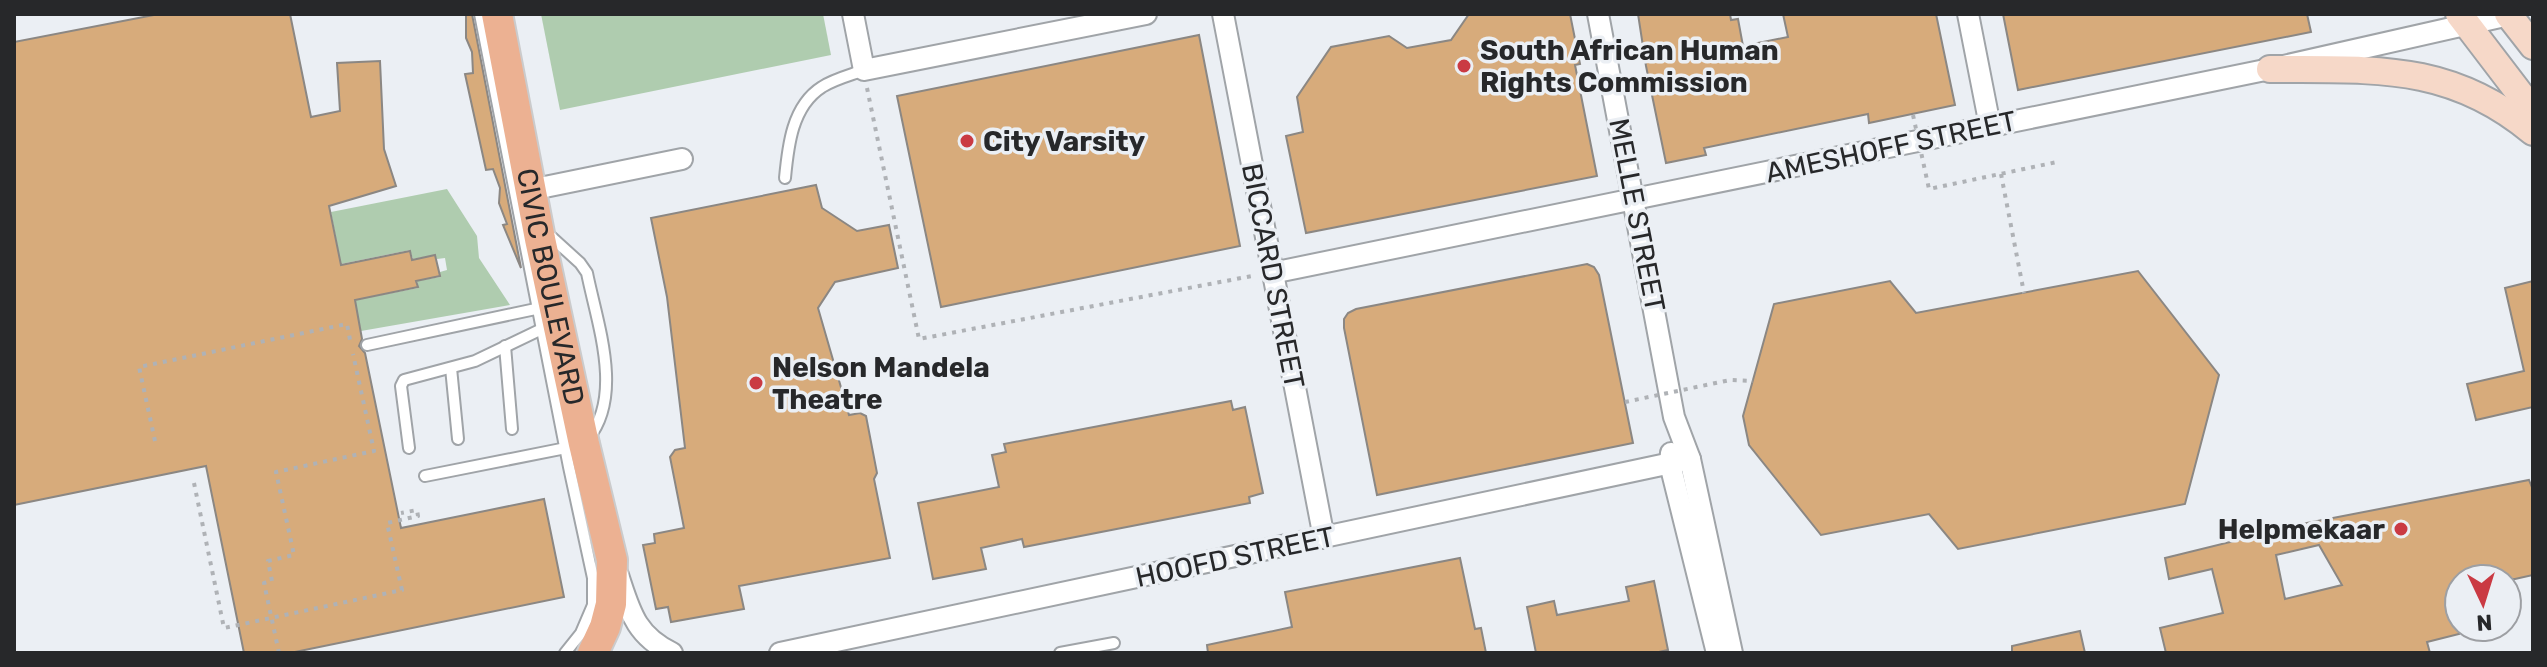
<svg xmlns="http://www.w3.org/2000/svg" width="2547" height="667" viewBox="0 0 2547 667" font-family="Rubik,sans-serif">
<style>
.green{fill:#afccaf}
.building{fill:#d7ab7b;stroke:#8b8783;stroke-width:2;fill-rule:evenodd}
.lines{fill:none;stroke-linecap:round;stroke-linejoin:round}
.service-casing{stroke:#a0a4a8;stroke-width:14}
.minor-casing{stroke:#a0a4a8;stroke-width:24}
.secondary-casing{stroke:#a0a4a8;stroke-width:30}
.primary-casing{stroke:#cbcbcc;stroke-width:34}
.path{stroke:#afb2b6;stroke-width:4;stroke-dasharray:4 6;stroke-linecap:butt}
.service{stroke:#fff;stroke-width:10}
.minor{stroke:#fff;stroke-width:20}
.secondary{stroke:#f6d8c8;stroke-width:26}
.primary{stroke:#ecb192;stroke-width:30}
.path-bridge{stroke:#afb2b6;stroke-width:4;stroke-dasharray:4 6;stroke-linecap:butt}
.poi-dot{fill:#ca3a43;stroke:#ebeff4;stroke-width:3}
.labels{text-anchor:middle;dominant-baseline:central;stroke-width:7;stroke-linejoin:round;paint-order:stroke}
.poi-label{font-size:28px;font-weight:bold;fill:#27282a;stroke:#ebeff4;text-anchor:start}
.street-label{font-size:28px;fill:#27282a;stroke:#ebeff4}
</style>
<rect width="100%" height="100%" fill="#ebeff4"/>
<!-- green -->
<g class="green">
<polygon points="541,14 823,14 831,55 560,110"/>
<polygon points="447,189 477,236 479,258 510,305 361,331 355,300 418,288 417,281 440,277 440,272 447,270 445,258 437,259 435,255 413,259 410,250 341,264 331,212"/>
</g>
<!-- building -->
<g class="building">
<polygon points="159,14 290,14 311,117 340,111 337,63 380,61 384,149 396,186 329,206 341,265 410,251 412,260 435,255 440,276 416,281 418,287 355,300 362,339 359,346 365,353 401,528 544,499 564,597 290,653 244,653 206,466 14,505 14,42"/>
<polygon points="466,14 472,14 521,268 503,225 507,224 499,203 500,188 493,169 486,170 465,74 473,73 472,52 466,38"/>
<polygon points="1469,14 1570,14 1580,64 1575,65 1597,176 1306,233 1286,136 1303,132 1297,97 1331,47 1389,36 1407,48 1451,40"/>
<polygon points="1638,14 1730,14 1731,20 1738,19 1743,46 1788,37 1783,14 1936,14 1955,105 1869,123 1868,114 1704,148 1706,155 1666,163 1646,66"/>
<polygon points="2003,14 2307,14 2311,32 2018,90"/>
<polygon points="1199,35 1240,246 941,307 897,96"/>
<polygon points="816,185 822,208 857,231 889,225 898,268 835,282 818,308 849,415 860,413 866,416 877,473 874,479 890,558 739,586 744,609 671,622 668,607 656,609 643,545 655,543 654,534 684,528 670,457 675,450 685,448 667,297 651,218"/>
<polygon points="1587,264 1594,267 1599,275 1633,443 1377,495 1344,328 1344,319 1348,313 1356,309"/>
<polygon points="2138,271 2219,375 2185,504 1958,549 1929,514 1821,535 1749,445 1743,416 1774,304 1890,281 1916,313"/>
<polygon points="2533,281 2533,407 2476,420 2467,384 2524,371 2505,288"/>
<polygon points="1231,401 1233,410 1245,407 1263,493 1249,497 1250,503 1024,547 1022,539 981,548 986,569 933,579 918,503 999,487 992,455 1006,452 1004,444"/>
<path d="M2529 480 2533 490V575L2515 579H2459V634L2427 642 2430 653H2166L2160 628 2223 613 2212 569 2169 579 2165 558 2307 523ZM2319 545 2342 585 2285 599 2276 555Z"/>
<polygon points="1460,558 1475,629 1481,628 1486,653 1208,653 1207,645 1292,627 1285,592"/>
<polygon points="1654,581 1668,650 1654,653 1536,653 1527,607 1554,601 1557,615 1629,601 1626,587"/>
<polygon points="2080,631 2085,653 2012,653 2012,646"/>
</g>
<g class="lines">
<defs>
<g id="service">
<polyline points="480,14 569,467 593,578 593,605 581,633 565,653"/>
<path d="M785 178C788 146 792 106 822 87 834 79 851 75 864 70"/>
<path d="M548 234 580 263 587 273C597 323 624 395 588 439"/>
<polyline points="367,345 545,307"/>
<polyline points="505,346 512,429"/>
<polyline points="451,368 458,439"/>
<polyline points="409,448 401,386 404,380 475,361 546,327"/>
<polyline points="425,476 571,447"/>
<polyline points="1060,653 1114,643"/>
</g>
<g id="minor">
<polyline points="853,14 864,70 1146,14"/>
<polyline points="1223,14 1324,538"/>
<polyline points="1598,14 1674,417 1690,459 1732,653"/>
<polyline points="1968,14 1990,126"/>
<polyline points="530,190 682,159"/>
<polyline points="1272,273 2270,69 2509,15"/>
<polyline points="1671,453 1670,464 1717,653"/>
<path d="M618 575C630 611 635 635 672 653"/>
<polyline points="780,653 1690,459"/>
</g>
<g id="secondary">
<polyline points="2459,14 2533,111"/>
<polyline points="2508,14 2533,46"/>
<path d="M2270 69C2372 70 2449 62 2533 132"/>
</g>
<g id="primary">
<path id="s1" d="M497 14 540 239 584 444 612 560 611 604 605 627 593 653"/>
</g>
</defs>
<!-- service casing -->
<use href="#service" class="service-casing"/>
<!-- minor casing -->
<use href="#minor" class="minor-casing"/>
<!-- secondary casing -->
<use href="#secondary" class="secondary-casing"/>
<!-- primary casing -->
<use href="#primary" class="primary-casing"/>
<!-- path -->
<g class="path">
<polyline points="867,88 919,339 1252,276"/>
<polyline points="2001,174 2024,293"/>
<polyline points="155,441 139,367 347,324 351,345"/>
<polyline points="194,483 224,628 402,590 387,523 418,516 417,510 401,513"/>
<polyline points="279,653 264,583 272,581 268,561 294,555 276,472 374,451 353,354"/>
</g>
<!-- service -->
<use href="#service" class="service"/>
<!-- minor -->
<use href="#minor" class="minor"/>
<!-- secondary -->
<use href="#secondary" class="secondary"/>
<!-- primary -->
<use href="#primary" class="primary"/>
<!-- path-bridge -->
<g class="path-bridge">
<polyline points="1913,115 1929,189 2057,162"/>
<polyline points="1625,402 1730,380 1753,381"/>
</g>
</g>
<!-- markers -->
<g class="poi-dot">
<circle cx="1464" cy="66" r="8"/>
<circle cx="967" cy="141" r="8"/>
<circle cx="756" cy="383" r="8"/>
<circle cx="2401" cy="529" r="8"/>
</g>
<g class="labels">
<!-- poi labels -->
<g class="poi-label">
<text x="1480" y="50">South African Human<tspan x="1480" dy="32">Rights Commission</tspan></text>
<text x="983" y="141">City Varsity</text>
<text x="772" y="367">Nelson Mandela<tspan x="772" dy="32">Theatre</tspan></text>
<text x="2385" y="529" text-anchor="end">Helpmekaar</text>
</g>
<!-- street labels -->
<g class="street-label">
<text transform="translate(1891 147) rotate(-12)">AMESHOFF STREET</text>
<text transform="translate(1637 215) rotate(79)">MELLE STREET</text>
<text transform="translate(1273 276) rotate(79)">BICCARD STREET</text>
<text stroke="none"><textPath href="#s1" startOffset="278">CIVIC BOULEVARD</textPath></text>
<text transform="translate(1235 557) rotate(-12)">HOOFD STREET</text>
</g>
</g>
<!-- border -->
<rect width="2547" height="667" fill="none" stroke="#27282a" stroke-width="32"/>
<!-- north arrow -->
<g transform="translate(2483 603) rotate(176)"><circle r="38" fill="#ebeff4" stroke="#9d9fa3" stroke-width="2"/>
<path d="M0-6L14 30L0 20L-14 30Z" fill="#ca3a43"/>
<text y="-12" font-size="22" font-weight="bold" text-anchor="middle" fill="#27282a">N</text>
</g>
</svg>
